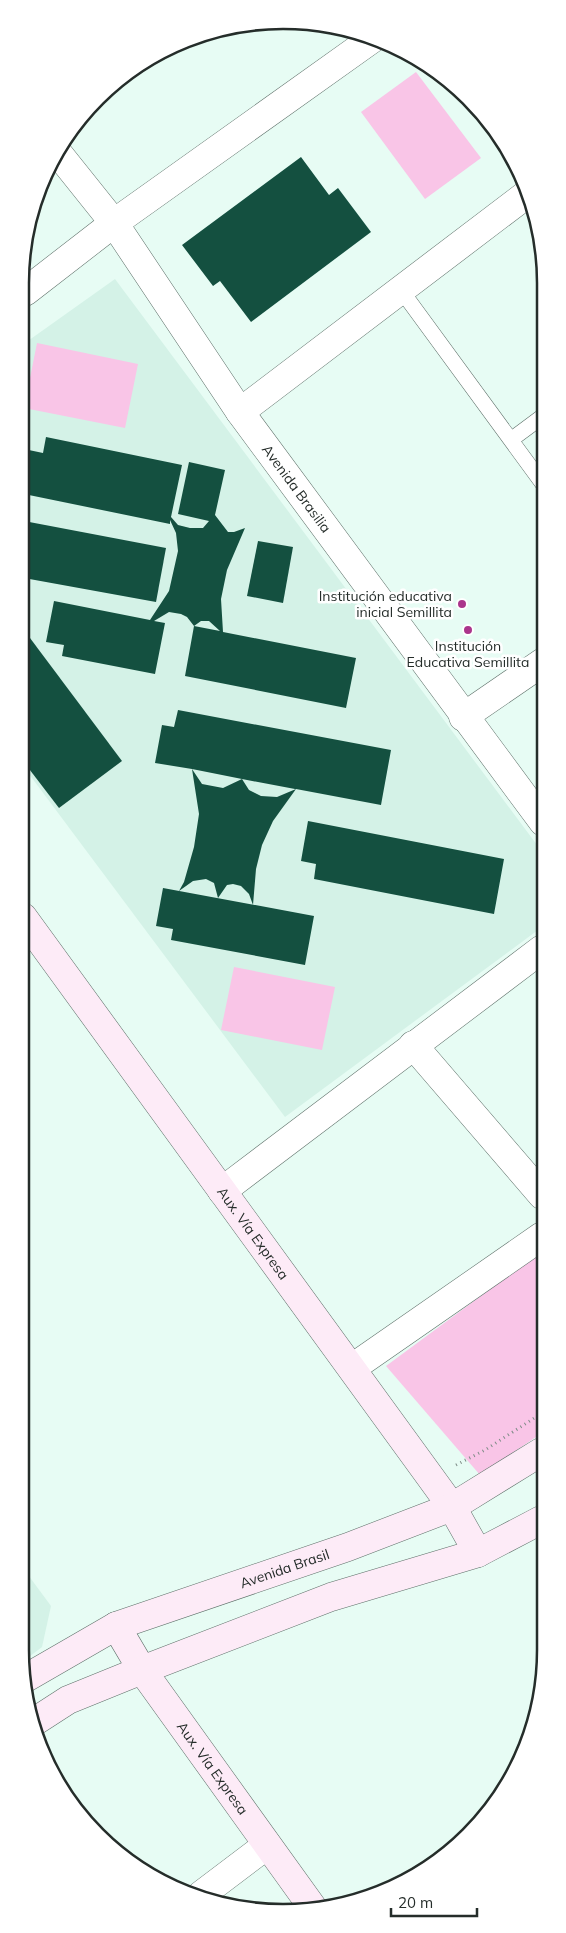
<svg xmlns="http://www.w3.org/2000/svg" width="566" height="1933" viewBox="0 0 566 1933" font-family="Mulish,sans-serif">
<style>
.built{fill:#d4f2e7}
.green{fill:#f9c5e7}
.building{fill:#145040;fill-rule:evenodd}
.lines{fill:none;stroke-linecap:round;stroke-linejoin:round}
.lane-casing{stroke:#5e7069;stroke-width:16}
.street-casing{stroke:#5e7069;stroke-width:29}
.secondary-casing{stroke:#5e7069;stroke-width:29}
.path{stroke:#7e8c87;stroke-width:3;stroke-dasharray:1 4;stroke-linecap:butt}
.lane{stroke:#fff;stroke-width:15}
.street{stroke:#fff;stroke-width:28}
.secondary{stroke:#fdebf7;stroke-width:28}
.poi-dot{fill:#ab358c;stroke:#fff;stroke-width:2}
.labels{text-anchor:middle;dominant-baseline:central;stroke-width:5;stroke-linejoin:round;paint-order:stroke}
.street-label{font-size:14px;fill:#252d2a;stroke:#fff}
.poi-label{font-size:14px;fill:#252d2a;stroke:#fff;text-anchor:end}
.rim{fill:none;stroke:#252d2a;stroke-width:2.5}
</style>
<rect width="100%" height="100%" fill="#e7fcf4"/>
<!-- built -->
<g class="built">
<polygon points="115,279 543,853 542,927 285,1117 23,766 25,343"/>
<polygon points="20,1564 51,1606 42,1647 22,1662 20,1650"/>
</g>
<!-- green -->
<g class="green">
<polygon points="416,72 481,158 425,199 361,112"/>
<polygon points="37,343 138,364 125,428 24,408"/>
<polygon points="234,967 335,987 322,1050 221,1030"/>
<polygon points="542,1251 542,1433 480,1475 386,1366"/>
</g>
<!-- building -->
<g class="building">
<polygon points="301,157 329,195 338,188 371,232 251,322 220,281 213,286 182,245"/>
<path d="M46 437 182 465 171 517 178 525 190 528H203L209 521 178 514 189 462 225 470 215 515 228 532H234L245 528 227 570 221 599 223 632 356 658 346 708 185 676 194 626 187 617 181 614 169 612 154 621 165 623 155 674 62 656 64 645 46 642 54 601 150 620 169 591 178 551 176 533 170 520V524L24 494V449L43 453ZM201 621H209L220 631 194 626Z"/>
<polygon points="24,521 166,548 156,602 24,578"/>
<polygon points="258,541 293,547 283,603 247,596"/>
<polygon points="24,630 122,761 59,808 23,761"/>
<path d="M178 710 391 750 381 805 296 789 273 821 262 845 256 869 253 905 249 894 241 886 233 884 227 885 218 898 214 883 206 879 193 881 179 891 184 882 194 847 199 814 192 769 155 763 162 725 174 727ZM192 769 242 779 223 788 202 784ZM242 779 295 789H296L277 797 261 796 249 790Z"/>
<polygon points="308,821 504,859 494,914 314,879 316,864 301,861"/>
<polygon points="163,888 314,916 305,965 171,940 173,929 156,926"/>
</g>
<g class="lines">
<defs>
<g id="lane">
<polyline points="401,290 543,484"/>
<polyline points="512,439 543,416"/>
</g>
<g id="street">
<path id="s1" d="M58 153 114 223 240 412 543 822"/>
<polyline points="25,292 114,223 372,39"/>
<polyline points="240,412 527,194"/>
<polyline points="463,717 543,662"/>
<polyline points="413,1045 542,1195"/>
<polyline points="222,1191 542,949"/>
<polyline points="352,1368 542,1236"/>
<polyline points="201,1895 267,1845"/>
</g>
<g id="secondary">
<path id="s2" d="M23 917 431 1478 452 1507 478 1553"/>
<path id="s3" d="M116 1626 142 1670 313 1908"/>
<path id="s4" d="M26 1678 116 1626 348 1547 452 1507 541 1452"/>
<polyline points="34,1722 68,1700 142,1670 331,1597 478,1553 541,1520"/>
</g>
</defs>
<!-- lane casing -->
<use href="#lane" class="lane-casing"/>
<!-- street casing -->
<use href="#street" class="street-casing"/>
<!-- secondary casing -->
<use href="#secondary" class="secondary-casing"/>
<!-- path -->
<polyline class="path" points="456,1465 485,1450 542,1413"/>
<!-- lane -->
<use href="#lane" class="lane"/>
<!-- street -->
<use href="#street" class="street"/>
<!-- secondary -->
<use href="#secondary" class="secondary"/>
</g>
<!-- markers -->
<g class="poi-dot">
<circle cx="462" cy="604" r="5"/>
<circle cx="468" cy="630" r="5"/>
</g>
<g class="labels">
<!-- street labels -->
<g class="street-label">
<text stroke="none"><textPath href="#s1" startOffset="412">Avenida Brasilia</textPath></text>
<text stroke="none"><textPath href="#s2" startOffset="391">Aux. Vía Expresa</textPath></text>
<text stroke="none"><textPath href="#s4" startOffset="282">Avenida Brasil</textPath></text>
<text stroke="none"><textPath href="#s3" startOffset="172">Aux. Vía Expresa</textPath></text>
</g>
<!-- poi labels -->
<g class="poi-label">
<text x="452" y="596">Institución educativa<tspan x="452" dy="16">inicial Semillita</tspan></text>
<text x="468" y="646" text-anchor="middle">Institución<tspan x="468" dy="16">Educativa Semillita</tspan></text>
</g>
</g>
<!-- crop -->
<path d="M0 0H566V1933H0ZM283 29H283A254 254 0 0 1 537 283V1650A254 254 0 0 1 283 1904H283A254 254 0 0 1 29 1650V283A254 254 0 0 1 283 29Z" fill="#fff" fill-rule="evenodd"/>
<path class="rim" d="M283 29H283A254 254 0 0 1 537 283V1650A254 254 0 0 1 283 1904H283A254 254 0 0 1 29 1650V283A254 254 0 0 1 283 29Z"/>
<!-- scale -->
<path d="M391 1908v8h86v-8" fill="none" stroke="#252d2a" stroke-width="2.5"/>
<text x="398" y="1908" font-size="15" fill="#252d2a" stroke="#ffffff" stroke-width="4" paint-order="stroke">20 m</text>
</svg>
